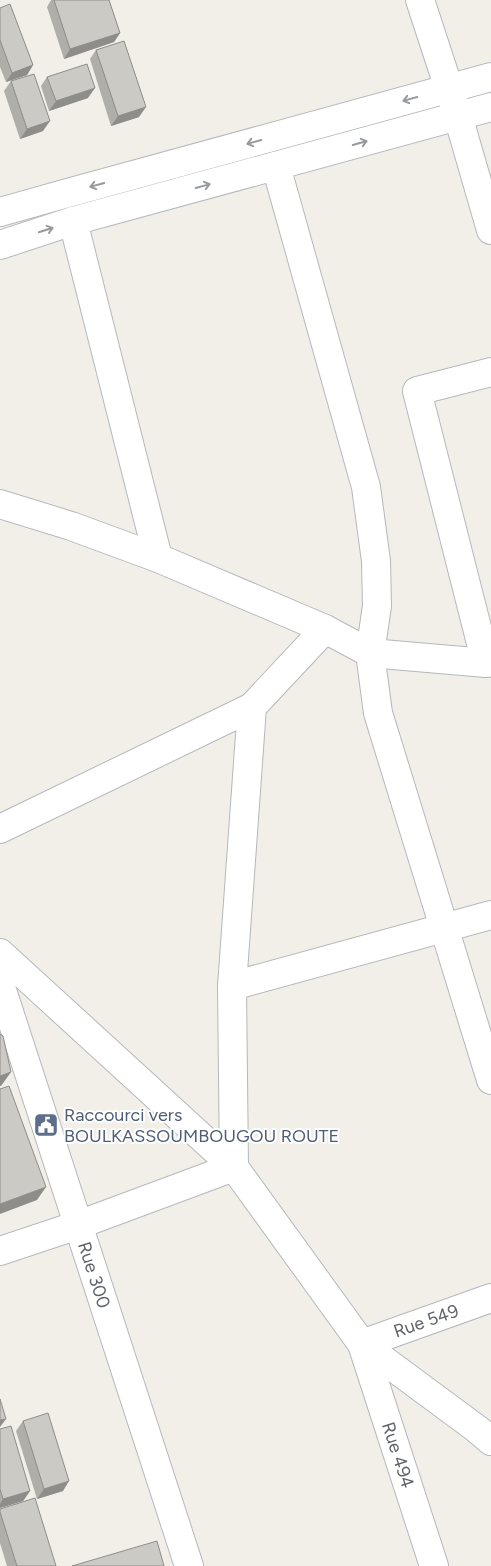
<svg xmlns="http://www.w3.org/2000/svg" width="491" height="1566" viewBox="0 0 491 1566" font-family="Figtree,sans-serif">
<style>
.lines{fill:none;stroke-linecap:round;stroke-linejoin:round}
.minor-casing{stroke:#b5b8bc;stroke-width:30}
.tertiary-casing{stroke:#b5b8bc;stroke-width:30}
.secondary-casing{stroke:#b6babf;stroke-width:30}
.minor{stroke:#fff;stroke-width:28}
.tertiary{stroke:#fff;stroke-width:28}
.secondary{stroke:#fff;stroke-width:28}
.wall{fill:#afaea9}
.shaded-wall{fill:#8f8d8a}
.building{fill:#cccac5;stroke:#8f8d8a}
.oneway{stroke:#979a9d}
.labels{text-anchor:middle;dominant-baseline:central;stroke-width:4;stroke-linejoin:round;paint-order:stroke}
.service-label{font-size:18px;fill:#4e5e75;stroke:#fff;text-anchor:start}
.street-label{font-size:18px;fill:#5f6368;stroke:#fff}
</style>
<rect width="100%" height="100%" fill="#f1efe8"/>
<g class="lines">
<defs>
<g id="minor">
<polyline points="420,0 458,116 491,230"/>
<polyline points="276,166 366,487 376,561 377,606 370,653 378,713 491,1080"/>
<polyline points="73,221 158,558"/>
<polyline points="0,504 71,526 158,558 325,629 370,653 486,663 491,662"/>
<polyline points="486,663 417,391 491,372"/>
<polyline points="0,829 252,707"/>
<polyline points="0,953 234,1167 362,1344 477,1429 491,1441"/>
<polyline points="232,986 491,915"/>
<polyline points="78,1225 234,1167 232,986 252,707 325,629"/>
<polyline points="434,1566 362,1344 491,1298"/>
</g>
<g id="tertiary">
<polyline points="0,984 189,1566"/>
<polyline points="0,1251 78,1225"/>
</g>
<g id="secondary">
<polyline points="0,212 64,194 491,77"/>
<polyline points="0,245 73,221 491,107"/>
</g>
</defs>
<!-- minor casing -->
<use href="#minor" class="minor-casing"/>
<!-- tertiary casing -->
<use href="#tertiary" class="tertiary-casing"/>
<!-- secondary casing -->
<use href="#secondary" class="secondary-casing"/>
<!-- minor -->
<use href="#minor" class="minor"/>
<!-- tertiary -->
<use href="#tertiary" class="tertiary"/>
<!-- secondary -->
<use href="#secondary" class="secondary"/>
</g>
<!-- wall -->
<g class="wall">
<polygon points="51,0 109,0 120,33 114,42 64,59 47,7"/>
<polygon points="0,8 33,65 27,75 6,82 0,67"/>
<polygon points="96,50 139,117 111,126 90,59"/>
<polygon points="47,77 88,98 49,111 41,86"/>
<polygon points="11,81 43,131 20,139 4,91"/>
<polygon points="23,1421 63,1491 37,1499 16,1431"/>
<polygon points="0,1429 30,1491 23,1501 0,1508"/>
<polygon points="0,1509 56,1566 7,1566 0,1543"/>
</g>
<!-- shaded-wall -->
<g class="shaded-wall">
<polygon points="120,33 114,42 64,59 70,49"/>
<polygon points="33,65 27,75 6,82 12,73"/>
<polygon points="95,88 88,98 49,111 56,101"/>
<polygon points="146,107 139,117 111,126 118,116"/>
<polygon points="50,121 43,131 20,139 27,129"/>
<polygon points="11,1072 1,1086 0,1086 0,1076"/>
<polygon points="46,1187 37,1200 0,1214 0,1204"/>
<polygon points="6,1419 0,1427 0,1420"/>
<polygon points="69,1481 63,1491 37,1499 44,1489"/>
<polygon points="30,1491 23,1501 0,1508 0,1504 3,1499"/>
</g>
<!-- building -->
<g class="building">
<polygon points="54,0 109,0 120,33 70,49"/>
<polygon points="10,4 33,65 12,73 0,40 0,8"/>
<polygon points="124,41 146,107 118,116 96,50"/>
<polygon points="87,64 95,88 56,101 47,77"/>
<polygon points="34,74 50,121 27,129 11,81"/>
<polygon points="0,1034 3,1036 11,1072 0,1076"/>
<polygon points="9,1086 46,1187 0,1204 0,1089"/>
<polygon points="0,1399 6,1419 0,1420"/>
<polygon points="48,1413 69,1481 44,1489 23,1421"/>
<polygon points="11,1426 30,1491 3,1499 0,1489 0,1429"/>
<polygon points="35,1498 56,1566 17,1566 0,1512 0,1509"/>
<polygon points="157,1541 164,1566 72,1566"/>
</g>
<!-- one-way arrows -->
<defs><path id="oneway-shaft" d="M-6 0H5M1.5-3L5.5 0L1.5 3" fill="none" stroke-width="1.6" stroke-linecap="round" stroke-linejoin="round" transform="scale(1.25)"/></defs>
<g class="oneway">
<use href="#oneway-shaft" transform="translate(410 99) rotate(165)"/>
<use href="#oneway-shaft" transform="translate(254 142) rotate(165)"/>
<use href="#oneway-shaft" transform="translate(360 143) rotate(-16)"/>
<use href="#oneway-shaft" transform="translate(97 185) rotate(165)"/>
<use href="#oneway-shaft" transform="translate(203 186) rotate(-15)"/>
<use href="#oneway-shaft" transform="translate(46 230) rotate(-18)"/>
</g>
<!-- icons -->
<defs>
<symbol id="civic-square" viewBox="-11 -11 22 22"><rect x="-9" y="-9" width="18" height="18" rx="4" fill="#5c6f8a" stroke="#fff"/><path d="M-.6-6.5H3V-4.5H.6V-3L4-1V1h2V6H-6V1h2V-1L-.6-3ZM-1.2 2.5V6h2.4V2.5Z" fill="#fff"/></symbol>
</defs>
<g fill-rule="evenodd">
<use href="#civic-square" x="32" y="1111" width="28" height="28"/>
</g>
<g class="labels">
<!-- service labels -->
<g class="service-label">
<text x="64" y="1115">Raccourci vers<tspan x="64" dy="21">BOULKASSOUMBOUGOU ROUTE</tspan></text>
</g>
<!-- street labels -->
<g class="street-label">
<text transform="translate(94 1275) rotate(72)">Rue 300</text>
<text transform="translate(426 1321) rotate(-19)">Rue 549</text>
<text transform="translate(398 1455) rotate(72)">Rue 494</text>
</g>
</g>
</svg>
